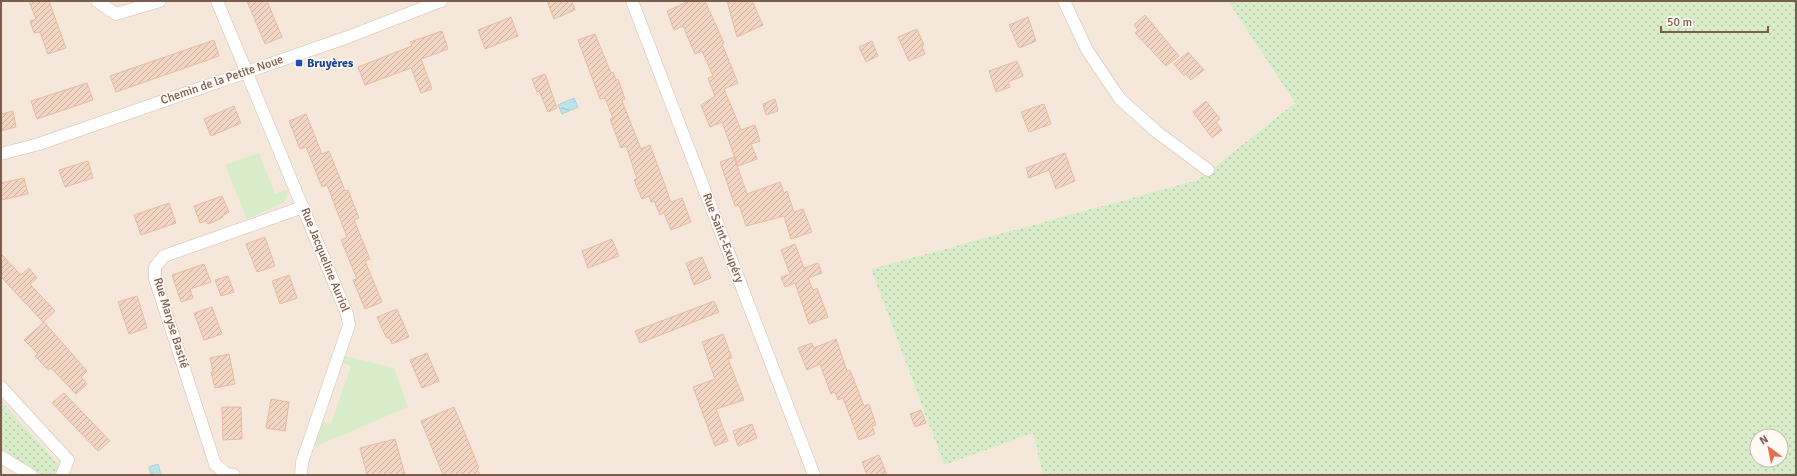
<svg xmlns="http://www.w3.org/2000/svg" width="1797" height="476" viewBox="0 0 1797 476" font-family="Signika,sans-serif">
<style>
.residential{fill:#f5e8da}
.grass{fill:url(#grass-dots);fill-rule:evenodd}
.park{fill:#d8ecc9}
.water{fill:url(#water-ripples);stroke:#a5d3da}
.building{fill:url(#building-hatch);stroke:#e6bba3}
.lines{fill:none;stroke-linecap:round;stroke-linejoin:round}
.minor-casing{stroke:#d1beb0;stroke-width:13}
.minor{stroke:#fff;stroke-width:12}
.transit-dot{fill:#1a4fb4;stroke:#fffaf3;stroke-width:1.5}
.labels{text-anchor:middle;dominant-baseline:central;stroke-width:3;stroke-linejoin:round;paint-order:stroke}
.transit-label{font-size:12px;font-weight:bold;fill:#164399;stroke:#fffaf3;text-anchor:start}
.street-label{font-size:12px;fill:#7a5c4d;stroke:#fffaf3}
</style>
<defs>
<pattern id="grass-dots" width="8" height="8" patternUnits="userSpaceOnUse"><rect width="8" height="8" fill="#d8ecc9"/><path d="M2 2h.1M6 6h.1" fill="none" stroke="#b4c2a5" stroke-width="1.8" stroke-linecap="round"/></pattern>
<pattern id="water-ripples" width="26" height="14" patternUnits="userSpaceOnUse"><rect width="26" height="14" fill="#bfe3e8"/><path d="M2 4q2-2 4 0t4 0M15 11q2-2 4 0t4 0" fill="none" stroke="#a0bbbe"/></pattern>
<pattern id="building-hatch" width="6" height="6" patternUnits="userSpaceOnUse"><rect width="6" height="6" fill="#f3d5c3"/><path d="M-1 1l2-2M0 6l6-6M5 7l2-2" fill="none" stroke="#cab0a1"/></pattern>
</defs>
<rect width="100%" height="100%" fill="#fdf6ec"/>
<!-- residential -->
<polygon class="residential" points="1,1 1228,1 1295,103 1198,180 871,269 944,465 1033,433 1043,475 1,475"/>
<!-- grass -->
<g class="grass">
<path d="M1228 1H1796V475H1043L1033 433 944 465 871 269 1198 180 1295 103ZM1757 436H1781V460H1757Z"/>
<polygon points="1,401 58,464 56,472 54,475 41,475 1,451"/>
</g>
<!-- park -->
<g class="park">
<polygon points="259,153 275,194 288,189 286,199 283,203 247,219 225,165"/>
<polygon points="345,356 394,368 408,407 314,447 320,421 331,424 351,366 341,362"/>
</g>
<!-- water -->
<g class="water">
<polygon points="574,98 578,107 562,114 558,105"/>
<polygon points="158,464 161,475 151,475 149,467"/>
</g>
<!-- building -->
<g class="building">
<polygon points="29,1 49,1 66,48 48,54 40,32 34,33 30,21 36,19"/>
<polygon points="247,1 267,1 282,37 265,44"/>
<polygon points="547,1 572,1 575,10 554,19"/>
<polygon points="689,1 705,1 724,43 722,44 738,83 724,89 741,130 755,125 760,141 751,144 757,159 738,166 722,122 710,127 701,105 715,96 708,78 713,76 702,51 695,54 683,26 674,30 667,11"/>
<polygon points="727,1 752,1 763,25 737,37"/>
<polygon points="1145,15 1179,56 1166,66 1135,33 1138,30 1134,25"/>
<polygon points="511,17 518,36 485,49 478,30"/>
<polygon points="1028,17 1036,41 1019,48 1009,25"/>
<polygon points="917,29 924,45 922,46 925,54 909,61 898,37"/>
<polygon points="442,31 448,49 421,59 432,89 421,93 411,68 365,85 358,67 412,46 410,42"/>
<polygon points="595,34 611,73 613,72 616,80 618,79 625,99 622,101 641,149 650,145 671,202 682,198 691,222 671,230 664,213 660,215 654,201 651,202 649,196 642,199 634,180 637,179 626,146 621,148 610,119 613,118 605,98 600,99 578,40"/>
<polygon points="214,40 219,56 116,92 110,76"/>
<polygon points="872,41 878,56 866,62 859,47"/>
<polygon points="1188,52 1204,70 1191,80 1186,74 1184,76 1174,64"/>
<polygon points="1017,61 1023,76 1008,82 1010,87 996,92 989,71"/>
<polygon points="545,74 557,108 548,112 539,91 537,92 532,79"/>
<polygon points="87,83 93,100 37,119 31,101"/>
<polygon points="775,99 778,111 766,115 763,104"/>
<polygon points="1206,101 1220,119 1216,122 1222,130 1212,138 1193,112"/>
<polygon points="1044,104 1051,124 1029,132 1021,112"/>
<polygon points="234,106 241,123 211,136 204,119"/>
<polygon points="13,111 16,127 1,131 1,114"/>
<polygon points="306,114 322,154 329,151 345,191 348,190 359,218 354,220 370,259 365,261 382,302 365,309 353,280 357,279 341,240 347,237 327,185 322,187 306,147 300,149 289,121"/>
<polygon points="1065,153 1075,181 1056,189 1049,170 1029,178 1026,168"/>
<polygon points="734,157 747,194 780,182 784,193 787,191 794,212 803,209 812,232 791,239 784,216 746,226 739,205 735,206 720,162"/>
<polygon points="88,161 93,178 65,187 59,170"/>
<polygon points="24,178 28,194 1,200 1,183"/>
<polygon points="222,196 229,212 223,215 222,218 213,222 208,224 206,221 200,223 194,206"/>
<polygon points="169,203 176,223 141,235 134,215"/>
<polygon points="265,237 275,266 257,272 246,244"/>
<polygon points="612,239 619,256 588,268 582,251"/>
<polygon points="795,244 804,268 818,263 822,273 808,278 813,290 817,288 828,317 809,324 795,283 785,287 781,277 790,274 781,250"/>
<polygon points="1,254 21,275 29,268 37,278 30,284 55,311 43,322 1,277"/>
<polygon points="702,257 711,278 694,285 686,263"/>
<polygon points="204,264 211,282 190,289 193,298 181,302 172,275"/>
<polygon points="289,275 297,298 280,304 272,281"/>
<polygon points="228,276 234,292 221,296 215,280"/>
<polygon points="137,296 147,328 129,334 118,302"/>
<polygon points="714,301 719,312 640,343 635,331"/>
<polygon points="212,307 222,334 204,340 194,313"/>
<polygon points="397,309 409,337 392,344 390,339 386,337 377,317"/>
<polygon points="44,322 87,371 81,377 87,384 76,394 51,368 48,370 35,356 38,354 24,340"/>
<polygon points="723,334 732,358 728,359 744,400 716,409 728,441 715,446 693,387 715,379 702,342"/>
<polygon points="836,339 847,371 850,370 864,406 869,404 876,425 872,426 875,434 859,440 843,398 838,400 835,392 831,394 820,364 807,370 798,348 812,343 814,348"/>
<polygon points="427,353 439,381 422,388 410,360"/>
<polygon points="229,354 235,384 215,388 211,372 213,372 210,358"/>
<polygon points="64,393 110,441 98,451 52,403"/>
<polygon points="271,399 289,402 285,431 266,428"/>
<polygon points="222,407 241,407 242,439 223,440"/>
<polygon points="454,407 479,468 477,469 480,475 443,475 421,421"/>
<polygon points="921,410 926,423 915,427 910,414"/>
<polygon points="752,424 757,438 738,446 733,431"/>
<polygon points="395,439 405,475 367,475 360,448"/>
<polygon points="879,455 887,475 867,475 862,462"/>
</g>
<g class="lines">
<defs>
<g id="minor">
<polyline points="97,1 116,14 160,1"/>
<polyline points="217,1 347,314 349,325 302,462 301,475"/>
<polyline points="632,1 814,475"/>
<polyline points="1064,1 1087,50 1120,99 1157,132 1208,170"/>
<polyline points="1,154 39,144 348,37 441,1"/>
<polyline points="1,387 68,460 62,475"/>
<polyline points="1,457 31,475"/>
<polyline points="234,475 226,474 215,464 155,279 155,267 164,256 303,207"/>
</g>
</defs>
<!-- minor casing -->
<use href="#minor" class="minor-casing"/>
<!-- minor -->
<use href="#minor" class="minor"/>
</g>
<!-- markers -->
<rect class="transit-dot" x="295" y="59" width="8" height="8" rx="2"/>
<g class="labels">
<!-- transit labels -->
<g class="transit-label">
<text x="307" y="63">Bruyères</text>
</g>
<!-- street labels -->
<g class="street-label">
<text transform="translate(222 80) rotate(-19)">Chemin de la Petite Noue</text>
<text transform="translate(723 238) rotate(69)">Rue Saint-Exupéry</text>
<text transform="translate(325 260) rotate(68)">Rue Jacqueline Auriol</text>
<text transform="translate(171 323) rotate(73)">Rue Maryse Bastié</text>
</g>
</g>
<!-- border -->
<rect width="1797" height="476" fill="none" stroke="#7a5c4d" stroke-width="4"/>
<!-- north arrow -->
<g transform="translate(1769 448) rotate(328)"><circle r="19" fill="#fffaf3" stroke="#cabbb1"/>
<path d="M0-3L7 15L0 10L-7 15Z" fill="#e76f51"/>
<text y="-6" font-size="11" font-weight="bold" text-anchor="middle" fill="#7a5c4d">N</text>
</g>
<!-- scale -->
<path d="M1661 26v6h107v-6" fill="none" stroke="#7a5c4d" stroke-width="2"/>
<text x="1667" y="26" font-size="12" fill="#7a5c4d" stroke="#fffaf3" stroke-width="3" paint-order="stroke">50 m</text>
</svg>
